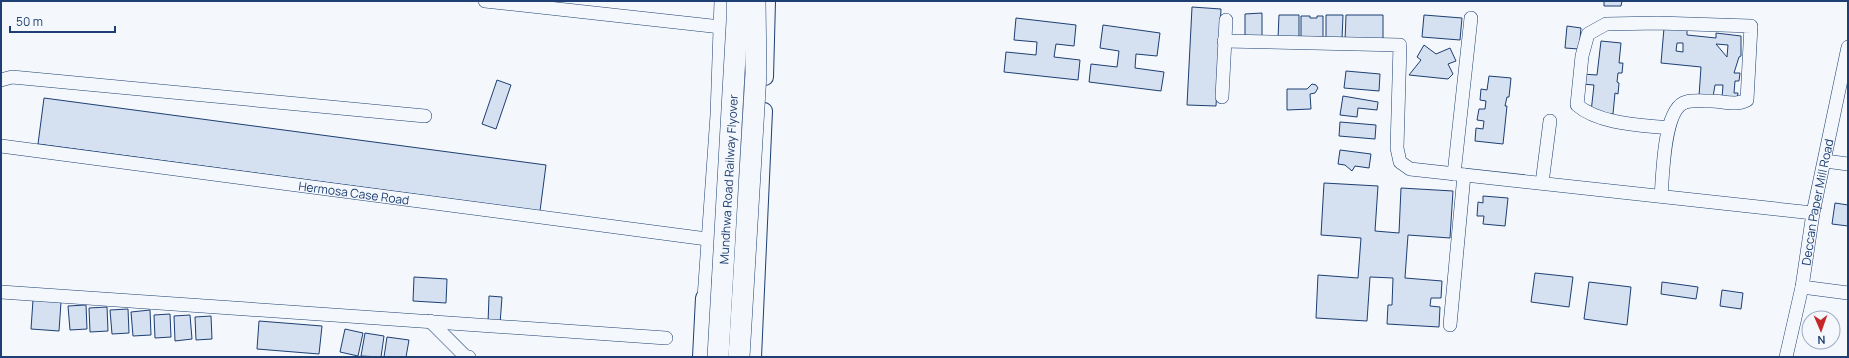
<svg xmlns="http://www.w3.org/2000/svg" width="1849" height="358" viewBox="0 0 1849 358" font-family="Manrope,sans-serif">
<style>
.building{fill:#d5e0f0;stroke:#1d3f73;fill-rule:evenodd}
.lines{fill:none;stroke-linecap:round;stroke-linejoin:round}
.minor-casing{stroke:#1d3f73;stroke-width:14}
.tertiary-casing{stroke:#1d3f73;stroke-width:18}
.minor{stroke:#f4f7fb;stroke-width:13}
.tertiary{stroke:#f4f7fb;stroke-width:16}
.trunk-bridge-casing{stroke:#1d3f73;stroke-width:22;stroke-linecap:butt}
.trunk-bridge{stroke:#f4f7fb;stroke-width:21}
.labels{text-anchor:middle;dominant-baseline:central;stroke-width:3;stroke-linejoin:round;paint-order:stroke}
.street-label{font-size:12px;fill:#1d3f73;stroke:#f4f7fb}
</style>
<rect width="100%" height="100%" fill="#f4f7fb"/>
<!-- building -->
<g class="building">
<polygon points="1604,1 1622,1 1621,6 1604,6"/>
<polygon points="1192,7 1221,9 1216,106 1187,105"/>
<polygon points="1262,13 1262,38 1245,38 1245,14"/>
<polygon points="1279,15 1299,15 1299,38 1278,38"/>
<polygon points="1326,15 1343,15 1342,39 1326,39"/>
<polygon points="1346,15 1383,15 1383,42 1345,41"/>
<polygon points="1424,15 1462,18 1460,40 1422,37"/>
<polygon points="1301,16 1310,16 1310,18 1317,18 1317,16 1323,16 1323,37 1301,37"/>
<polygon points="1016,18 1076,25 1074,46 1056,44 1054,57 1080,60 1078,80 1004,72 1006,52 1036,55 1037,42 1014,40"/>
<polygon points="1103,25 1160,33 1157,56 1136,54 1135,68 1164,72 1161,91 1089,82 1091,64 1117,67 1119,51 1100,48"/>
<polygon points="1567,26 1581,28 1579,49 1565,48"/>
<path d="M1664 28 1687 30V35L1716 38V33L1741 36V56L1739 57 1734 73H1740L1739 81H1735L1734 93H1738L1737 100 1722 98 1723 85H1715L1713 97 1699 96 1701 67 1661 63ZM1677 43H1683V52L1676 51ZM1716 44 1728 45 1727 57Z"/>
<polygon points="1601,41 1621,43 1619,63 1623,63 1622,73 1618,73 1617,82 1619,83 1618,94 1615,93 1613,114 1591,112 1594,85 1581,84 1582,74 1597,75"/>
<polygon points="1424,45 1436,54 1450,48 1456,61 1448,64 1453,74 1448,79 1409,75 1421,60 1417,57"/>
<polygon points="1346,71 1380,74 1379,91 1344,88"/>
<polygon points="1489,76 1511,78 1509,97 1507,97 1505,106 1507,106 1503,144 1475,141 1476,128 1483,129 1484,121 1477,120 1479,109 1485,109 1486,101 1480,100 1481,89 1487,90"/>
<polygon points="497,80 511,85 496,129 482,124"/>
<polygon points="1312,84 1316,85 1318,88 1315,93 1310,94 1311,109 1287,110 1287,89 1307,89"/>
<polygon points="1343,96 1378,102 1377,110 1358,108 1357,117 1340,115"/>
<polygon points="44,98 546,165 540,211 38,144"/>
<polygon points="1340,122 1376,125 1375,139 1339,136"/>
<polygon points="1340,150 1371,154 1369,168 1355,166 1352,171 1345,165 1338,164"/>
<polygon points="1324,183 1378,186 1375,231 1399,233 1401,188 1453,191 1450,238 1408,235 1405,278 1442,281 1441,298 1431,298 1430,306 1440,307 1439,327 1387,324 1388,305 1392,305 1393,278 1370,277 1367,321 1316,318 1318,275 1358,278 1361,238 1321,235"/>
<polygon points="1483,196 1508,198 1505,226 1483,224 1484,216 1477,216 1478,202 1483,203"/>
<polygon points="1835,203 1848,205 1848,226 1832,224"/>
<polygon points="1535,273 1573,277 1569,307 1531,302"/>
<polygon points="414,277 447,279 446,303 413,301"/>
<polygon points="1589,282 1631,287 1627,325 1584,319"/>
<polygon points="1662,282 1698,287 1696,299 1661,294"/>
<polygon points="1722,290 1743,293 1741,309 1720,306"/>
<polygon points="489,296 502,297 500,324 488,323"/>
<polygon points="33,300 61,302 59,331 31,329"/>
<polygon points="86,305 87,329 70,330 68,306"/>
<polygon points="107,307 108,331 90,332 89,308"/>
<polygon points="128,309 129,333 112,334 110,310"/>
<polygon points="150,310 151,335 133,336 131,312"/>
<polygon points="170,314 171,337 155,338 154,315"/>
<polygon points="190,315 192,339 175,341 174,316"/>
<polygon points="211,316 212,339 196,340 195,317"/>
<polygon points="259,321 322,326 319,354 257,349"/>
<polygon points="345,329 363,333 358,356 340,352"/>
<polygon points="365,333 384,336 381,357 361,356"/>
<polygon points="387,337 409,340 406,357 384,357"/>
</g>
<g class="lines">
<defs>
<g id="minor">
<polyline points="485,1 721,27"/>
<polyline points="1224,41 1400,45 1397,148 1400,162 1410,169 1813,213"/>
<polyline points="1,80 12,77 425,116"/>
<polyline points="1222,97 1226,20"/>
<path id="s1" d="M1 146 707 239"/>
<polyline points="1825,161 1848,164"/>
<polyline points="1454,174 1471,18"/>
<polyline points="1542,183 1550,121"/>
<path d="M1661 196C1663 176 1663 108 1686 102 1693 100 1703 101 1711 101 1723 101 1736 106 1747 100L1751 26 1658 23 1606 24 1588 34 1582 56 1577 105C1599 124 1640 125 1668 128"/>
<polyline points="1802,287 1848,293"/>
<polyline points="1,292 666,338"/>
<polyline points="704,298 717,115 721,1"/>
<polyline points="430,321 465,356 469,357"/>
<polyline points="1450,325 1464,175"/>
<path id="s2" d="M1786 357 1802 287 1813 213 1848 47"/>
</g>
<g id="tertiary">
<polyline points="765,77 767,1"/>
<polyline points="701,357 704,298 732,300"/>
<polyline points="753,357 764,111"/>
</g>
</defs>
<!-- minor casing -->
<use href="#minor" class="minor-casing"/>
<!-- tertiary casing -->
<use href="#tertiary" class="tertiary-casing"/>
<!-- minor -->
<use href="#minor" class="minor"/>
<!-- tertiary -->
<use href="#tertiary" class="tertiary"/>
<defs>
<g id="trunk-bridge">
<path id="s3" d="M718 357 737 21V1"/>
<polyline points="739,357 756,73 755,1"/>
</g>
</defs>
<!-- trunk-bridge casing -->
<use href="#trunk-bridge" class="trunk-bridge-casing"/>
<!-- trunk-bridge -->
<use href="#trunk-bridge" class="trunk-bridge"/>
</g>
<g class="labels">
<!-- street labels -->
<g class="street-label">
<text stroke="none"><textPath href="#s3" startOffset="178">Mundhwa Road Railway Flyover</textPath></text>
<text stroke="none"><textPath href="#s1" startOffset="356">Hermosa Case Road</textPath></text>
<text stroke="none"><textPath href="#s2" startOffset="158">Deccan Paper Mill Road</textPath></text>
</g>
</g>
<!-- border -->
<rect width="1849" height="358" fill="none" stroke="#1d3f73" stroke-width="4"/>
<!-- north arrow -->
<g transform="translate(1821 330) rotate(178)"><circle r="19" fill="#f4f7fb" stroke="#9eadc5"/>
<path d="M0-3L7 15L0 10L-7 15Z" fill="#c62828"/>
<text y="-6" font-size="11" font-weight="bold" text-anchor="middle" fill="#1d3f73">N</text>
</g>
<!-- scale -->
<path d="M10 26v6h105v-6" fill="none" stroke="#1d3f73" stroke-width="2"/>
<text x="16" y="26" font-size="12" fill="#1d3f73" stroke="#f4f7fb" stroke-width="3" paint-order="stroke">50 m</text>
</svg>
